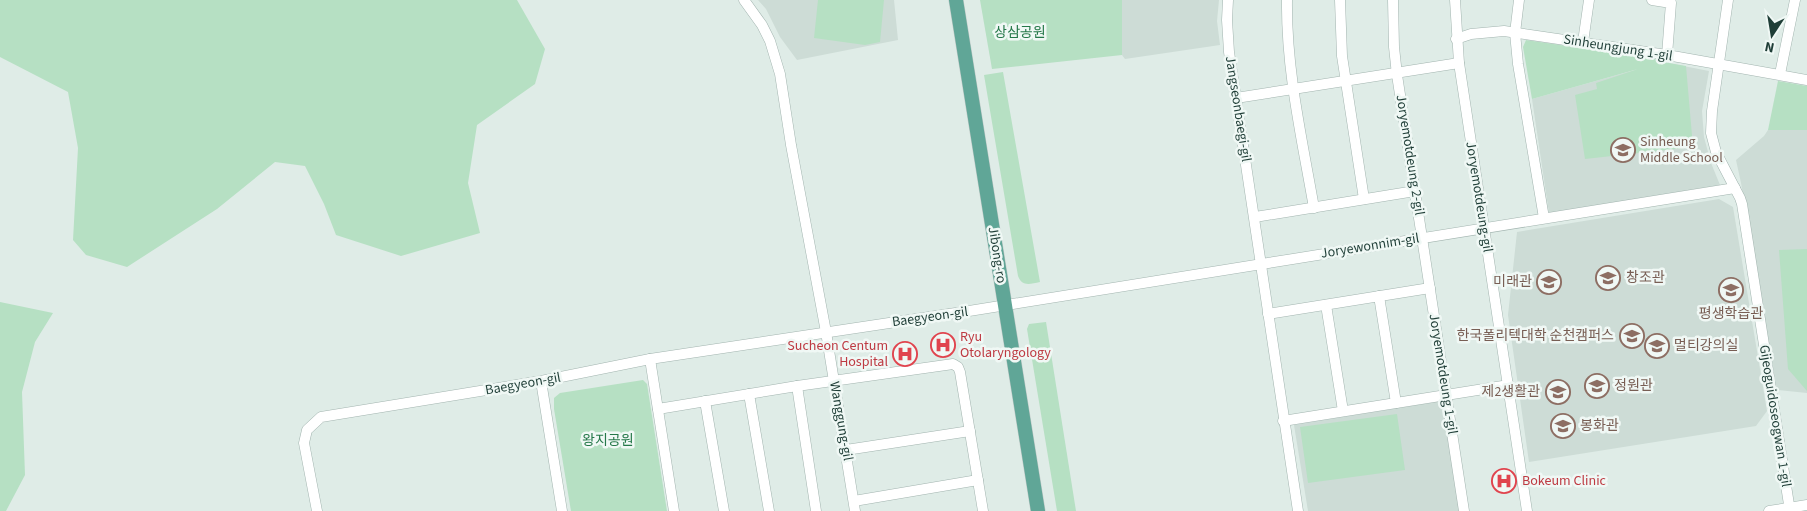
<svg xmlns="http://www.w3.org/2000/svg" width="1807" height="511" viewBox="0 0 1807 511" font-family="'Source Sans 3','Noto Sans KR',sans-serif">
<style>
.built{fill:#cddcd6}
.green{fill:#b6e0c3}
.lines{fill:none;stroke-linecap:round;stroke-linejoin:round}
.minor-casing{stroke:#a2b4af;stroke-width:11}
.major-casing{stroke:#c0c9c7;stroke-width:15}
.minor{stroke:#fff;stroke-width:10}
.major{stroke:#60a697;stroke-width:14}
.labels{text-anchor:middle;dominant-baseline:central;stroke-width:5;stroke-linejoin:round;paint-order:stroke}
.park-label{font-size:14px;fill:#257849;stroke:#f0f8f5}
.street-label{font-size:14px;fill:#1f3e37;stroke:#f0f8f5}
.education-label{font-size:14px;fill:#785e54;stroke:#f0f8f5;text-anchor:start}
.health-label{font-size:14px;fill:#be3a42;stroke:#f0f8f5;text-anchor:start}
</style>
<rect width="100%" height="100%" fill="#dfece7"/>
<!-- built -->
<g class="built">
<polygon points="758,0 894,0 898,40 797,60 780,37 766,9"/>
<polygon points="1122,0 1219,0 1217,21 1220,45 1125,59 1122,55"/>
<polygon points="1663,62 1709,71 1702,111 1704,137 1711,163 1720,185 1549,213 1532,99"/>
<polygon points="1768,130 1807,130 1807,393 1777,390 1741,183 1736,160 1764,136"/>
<polygon points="1719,199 1733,207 1767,411 1756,426 1529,462 1508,315 1517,232"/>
<polygon points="1442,401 1460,511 1308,511 1294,425"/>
</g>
<!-- green -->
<g class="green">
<polygon points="0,0 517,0 545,49 535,84 477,125 468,183 480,233 401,256 336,235 324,204 305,166 275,162 217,209 127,267 86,255 73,240 78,148 68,92 0,57"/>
<polygon points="818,0 884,0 880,42 865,45 814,38"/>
<polygon points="980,0 1122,0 1122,55 992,69"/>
<polygon points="1526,40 1658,59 1663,62 1686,66 1693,147 1585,159 1575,95 1597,89 1596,83 1638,69 1532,99 1523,47"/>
<path d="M1003 72 1040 282C1030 284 1022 287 1018 276L984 75Z"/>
<polygon points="1778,81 1807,86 1807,130 1768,130"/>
<polygon points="1807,249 1807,391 1788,369 1779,250"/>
<polygon points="0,302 53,313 35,342 22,392 25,475 6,511 0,511"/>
<polygon points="1046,322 1076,511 1057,511 1027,329 1029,324"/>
<polygon points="643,380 647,384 667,511 571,511 554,409 554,398 560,393"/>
<polygon points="1397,414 1405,470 1308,483 1300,427"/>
</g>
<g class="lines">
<defs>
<g id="minor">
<polyline points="744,0 762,25 770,41 780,74 791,145 826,332 855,511"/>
<polyline points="1228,0 1227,20 1229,52 1298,511"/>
<path d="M1287 0C1286 70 1302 139 1314 208"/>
<polyline points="1340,0 1342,56 1364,199"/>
<polyline points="1393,0 1394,47 1397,75 1464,511"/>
<polyline points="1455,0 1459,63 1527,511"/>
<polyline points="1519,0 1515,33 1518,64 1544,218"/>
<polyline points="1652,0 1671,3 1667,55"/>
<polyline points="1728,0 1712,111 1711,133 1716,152 1740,198 1742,204 1790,511"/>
<polyline points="1456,39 1471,34 1504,31 1667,55 1807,80"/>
<polyline points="1583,42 1589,0"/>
<polyline points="1780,74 1795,0"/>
<polyline points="1236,98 1459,63"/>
<polyline points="1255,217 1415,191"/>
<polyline points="1379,296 1396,403"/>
<polyline points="1326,305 1343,411"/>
<polyline points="1268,314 1430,288"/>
<polyline points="650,359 674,511"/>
<polyline points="541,381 562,511"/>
<polyline points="797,386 816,511"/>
<polyline points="749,394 769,511"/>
<polyline points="705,401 724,511"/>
<polyline points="658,409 797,386 953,364 958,367 960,372 983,511"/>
<polyline points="1283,421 1509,385"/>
<polyline points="846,450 970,431"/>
<polyline points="854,501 978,480"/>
<polyline points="317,511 304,443 307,430 321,417 541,381 650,359 969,311 1735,188"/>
<polyline points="1769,511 1807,505"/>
</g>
<polyline id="major" points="956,0 1038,511"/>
</defs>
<!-- minor casing -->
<use href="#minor" class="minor-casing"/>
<!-- major casing -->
<use href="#major" class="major-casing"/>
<!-- minor -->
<use href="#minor" class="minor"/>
<!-- major -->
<use href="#major" class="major"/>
</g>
<!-- icons -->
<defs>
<symbol id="school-ring" viewBox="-11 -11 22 22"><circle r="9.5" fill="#f0f8f5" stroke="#8d6e63" stroke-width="1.5"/><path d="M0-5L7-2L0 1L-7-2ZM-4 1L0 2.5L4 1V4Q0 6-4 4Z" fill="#8d6e63"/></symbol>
<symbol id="university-ring" viewBox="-11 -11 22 22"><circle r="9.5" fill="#f0f8f5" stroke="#8d6e63" stroke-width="1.5"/><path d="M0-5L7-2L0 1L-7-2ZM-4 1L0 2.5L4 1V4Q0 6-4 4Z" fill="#8d6e63"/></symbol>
<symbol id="hospital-ring" viewBox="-11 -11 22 22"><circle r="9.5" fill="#f0f8f5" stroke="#e0444e" stroke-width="1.5"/><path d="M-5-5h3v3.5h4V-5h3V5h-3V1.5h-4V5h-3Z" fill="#e0444e"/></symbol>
</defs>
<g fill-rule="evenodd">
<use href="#school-ring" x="1609" y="136" width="28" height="28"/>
<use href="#university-ring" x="1594" y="264" width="28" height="28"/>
<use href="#university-ring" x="1535" y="268" width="28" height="28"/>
<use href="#university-ring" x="1717" y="276" width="28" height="28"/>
<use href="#university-ring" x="1618" y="322" width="28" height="28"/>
<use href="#hospital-ring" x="929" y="331" width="28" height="28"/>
<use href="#university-ring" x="1643" y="332" width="28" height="28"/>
<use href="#hospital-ring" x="891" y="340" width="28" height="28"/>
<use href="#university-ring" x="1583" y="372" width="28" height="28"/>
<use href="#university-ring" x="1544" y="378" width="28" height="28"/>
<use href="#university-ring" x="1549" y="412" width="28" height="28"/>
<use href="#hospital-ring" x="1490" y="467" width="28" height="28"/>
</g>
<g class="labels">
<!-- park labels -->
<g class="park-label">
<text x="1020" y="33">상삼공원</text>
<text x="608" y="441">왕지공원</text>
</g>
<!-- street labels -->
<g class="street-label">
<text transform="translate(1618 48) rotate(9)">Sinheungjung 1-gil</text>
<text transform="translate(1238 109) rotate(81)">Jangseonbaegi-gil</text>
<text transform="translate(1410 155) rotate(81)">Joryemotdeung 2-gil</text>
<text transform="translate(1479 197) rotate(81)">Joryemotdeung-gil</text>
<text transform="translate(1370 246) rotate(-9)">Joryewonnim-gil</text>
<text transform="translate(997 255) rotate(81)">Jibong-ro</text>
<text transform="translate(930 317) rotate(-8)">Baegyeon-gil</text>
<text transform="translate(1443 374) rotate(81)">Joryemotdeung 1-gil</text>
<text transform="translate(523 384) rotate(-10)">Baegyeon-gil</text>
<text transform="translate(1775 416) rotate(81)">Gijeoguidoseogwan 1-gil</text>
<text transform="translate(841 421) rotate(80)">Wanggung-gil</text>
</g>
<!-- education labels -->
<g class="education-label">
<text x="1640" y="142">Sinheung<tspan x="1640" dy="16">Middle School</tspan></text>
<text x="1626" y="278">창조관</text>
<text x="1532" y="282" text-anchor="end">미래관</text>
<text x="1731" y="314" text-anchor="middle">평생학습관</text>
<text x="1614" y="336" text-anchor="end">한국폴리텍대학 순천캠퍼스</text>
<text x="1674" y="346">멀티강의실</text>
<text x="1614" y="386">정원관</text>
<text x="1540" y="392" text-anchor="end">제2생활관</text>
<text x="1580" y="426">봉화관</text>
</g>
<!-- health labels -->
<g class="health-label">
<text x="960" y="337">Ryu<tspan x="960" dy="16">Otolaryngology</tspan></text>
<text x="888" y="346" text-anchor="end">Sucheon Centum<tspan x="888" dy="16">Hospital</tspan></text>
<text x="1522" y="481">Bokeum Clinic</text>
</g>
</g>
<!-- north arrow -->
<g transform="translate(1772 35) rotate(192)" stroke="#f0f8f5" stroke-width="4" paint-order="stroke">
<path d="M0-4L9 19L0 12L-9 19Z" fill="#1f3e37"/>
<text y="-8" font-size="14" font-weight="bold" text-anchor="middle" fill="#1f3e37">N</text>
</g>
</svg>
